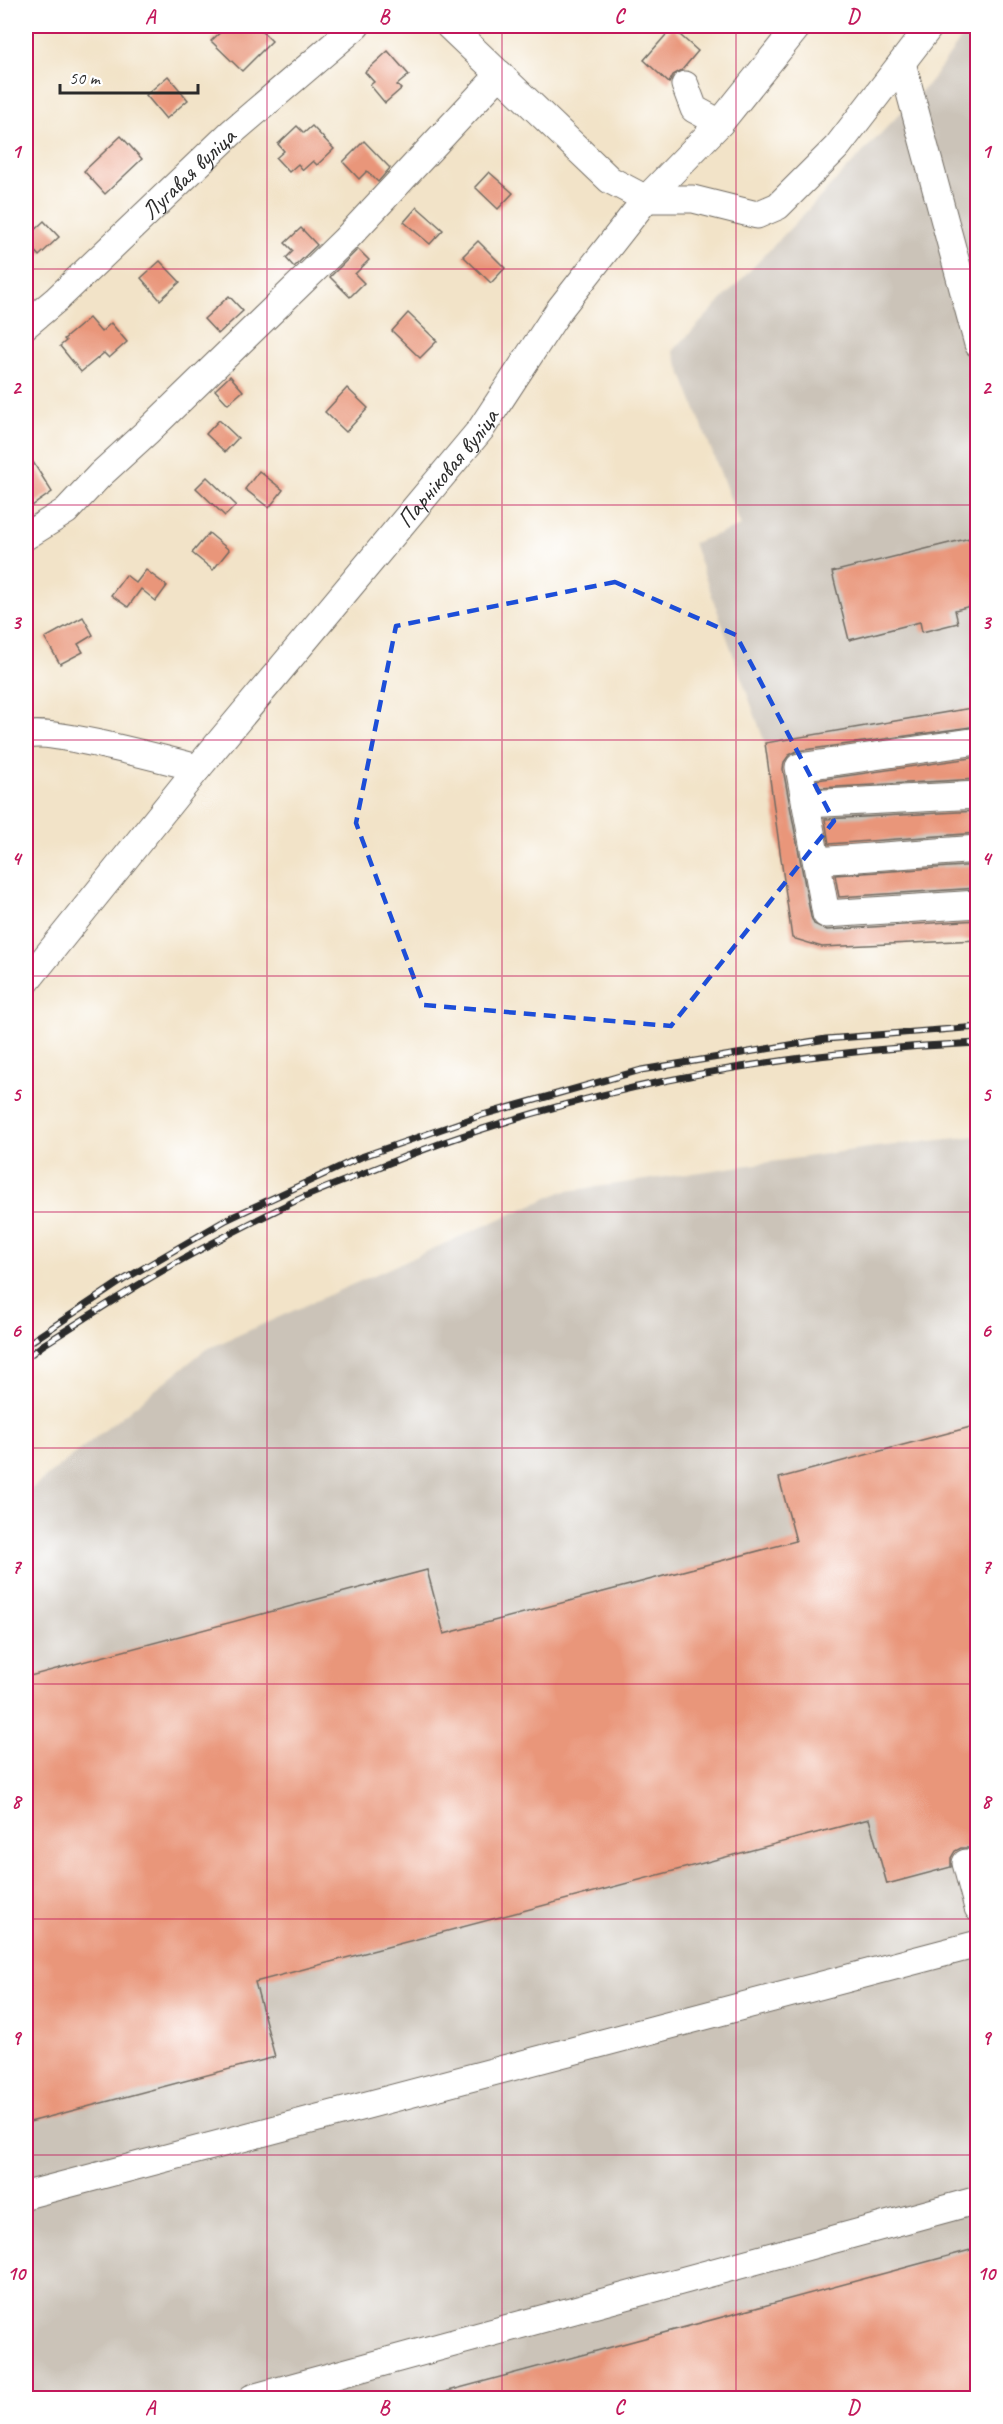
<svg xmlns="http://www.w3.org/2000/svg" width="1003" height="2424" viewBox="0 0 1003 2424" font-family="Caveat,sans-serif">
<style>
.industrial{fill:#cbc3b8}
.building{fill:#e9967a}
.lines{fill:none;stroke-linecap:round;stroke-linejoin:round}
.minor-casing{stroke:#716b62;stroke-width:29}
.minor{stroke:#fff;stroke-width:27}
.rail-casing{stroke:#2b2b2b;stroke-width:7}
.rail{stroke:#fff;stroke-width:4.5;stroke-dasharray:14;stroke-linecap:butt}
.marked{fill:none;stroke:#1d4ed8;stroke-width:4.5;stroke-dasharray:12 8;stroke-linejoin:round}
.grid{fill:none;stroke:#c2185b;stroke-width:1.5;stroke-opacity:0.55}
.labels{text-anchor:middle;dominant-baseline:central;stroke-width:6;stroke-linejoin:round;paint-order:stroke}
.street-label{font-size:24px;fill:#2b2b2b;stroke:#fff}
.neatline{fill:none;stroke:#c2185b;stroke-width:2}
.grid-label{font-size:20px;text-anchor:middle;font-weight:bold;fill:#c2185b}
</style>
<rect width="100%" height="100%" fill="#fff"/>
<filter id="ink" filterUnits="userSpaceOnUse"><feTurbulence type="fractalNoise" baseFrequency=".0167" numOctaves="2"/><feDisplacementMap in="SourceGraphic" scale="12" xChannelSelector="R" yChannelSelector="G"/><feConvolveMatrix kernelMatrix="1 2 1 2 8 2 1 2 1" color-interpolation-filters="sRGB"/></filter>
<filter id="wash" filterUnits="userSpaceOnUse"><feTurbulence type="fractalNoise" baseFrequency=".008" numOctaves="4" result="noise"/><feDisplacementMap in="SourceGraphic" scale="24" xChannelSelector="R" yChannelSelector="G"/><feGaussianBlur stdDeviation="1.35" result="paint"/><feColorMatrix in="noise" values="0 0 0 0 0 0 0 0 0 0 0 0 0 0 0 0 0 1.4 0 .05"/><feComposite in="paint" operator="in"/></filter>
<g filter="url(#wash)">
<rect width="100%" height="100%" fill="#f2e3c8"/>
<!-- industrial -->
<g class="industrial">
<polygon points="970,26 977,26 977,940 822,947 792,938 765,743 693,543 741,526 673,351 931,81"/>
<polygon points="977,1136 977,2398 26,2398 26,1493 205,1350 561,1192 868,1148"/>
</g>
<g id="blocks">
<!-- building -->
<g class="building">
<polygon points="227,26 257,26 272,41 242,71 211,41"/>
<polygon points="672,28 698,51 682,70 673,75 669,83 644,60"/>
<polygon points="388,51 409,75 397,85 401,89 385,103 370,85 374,82 365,72"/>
<polygon points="168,76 188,100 166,119 146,95"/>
<polygon points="297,126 304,133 312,126 334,149 317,165 313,161 303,170 298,164 289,172 276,158 284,151 278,144"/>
<polygon points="121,136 142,159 105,194 84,171"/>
<polygon points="364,141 390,168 378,182 367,171 359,179 343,162"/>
<polygon points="489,172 513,193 498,209 475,187"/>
<polygon points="417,207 443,230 430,244 404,222"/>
<polygon points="44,221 59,237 39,256 26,241 26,238"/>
<polygon points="301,228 317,245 294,267 286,258 293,251 285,243"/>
<polygon points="478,241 505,268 491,283 463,256"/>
<polygon points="358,249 369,260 355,274 364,283 350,297 330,277"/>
<polygon points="160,261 180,282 160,300 141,278"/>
<polygon points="229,296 243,311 218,334 204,319"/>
<polygon points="408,313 437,341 420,358 392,331"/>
<polygon points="89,318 101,332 111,323 127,342 109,358 104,353 81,372 60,346 66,341 64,339"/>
<polygon points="230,376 243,391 228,404 215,390"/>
<polygon points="347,388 368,408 346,432 325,412"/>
<polygon points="219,420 238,438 225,452 206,434"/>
<polygon points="26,451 52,492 26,510"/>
<polygon points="259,471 283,490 269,508 245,489"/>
<polygon points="207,477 236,505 225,516 196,488"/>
<polygon points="209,533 229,550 213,570 192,553"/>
<polygon points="978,536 978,604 955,610 958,623 922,632 920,622 849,640 832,572"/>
<polygon points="146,570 167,586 156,601 141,589 128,607 111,595 126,575 136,583"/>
<polygon points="83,617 93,635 78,644 83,652 60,664 45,638"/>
<polygon points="978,707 978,726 797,751 789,755 784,762 783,769 811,917 814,924 827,930 978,920 978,940 822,947 792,938 765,743"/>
<polygon points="978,757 978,779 819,788 817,780"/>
<polygon points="978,811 978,833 829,844 825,819"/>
<polygon points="978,865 978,888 839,897 835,875"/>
<polygon points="978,1425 978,1852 971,1848 961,1848 955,1851 951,1858 951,1867 887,1884 869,1819 255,1982 275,2057 26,2123 26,1677 427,1570 444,1634 796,1541 779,1478"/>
<polygon points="978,2248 978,2398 438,2398 437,2394"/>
</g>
</g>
</g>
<g filter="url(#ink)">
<use href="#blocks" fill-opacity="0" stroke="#716b62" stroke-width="1.5"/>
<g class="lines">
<defs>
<g id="minor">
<polyline points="449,26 610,180 646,199 693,199 757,215 778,206 837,147 930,26"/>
<polyline points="902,63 978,344"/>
<polyline points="685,85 694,109 720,123"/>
<path id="s1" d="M26 325 57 299 232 132 356 26"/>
<polyline points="26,536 66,511 100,475 147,432 345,240 500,74"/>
<path id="s2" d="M26 736C46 727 170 761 198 768L481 429 559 310 646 199 720 123 798 26"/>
<polyline points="978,741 799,767 826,914 978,904"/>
<polyline points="806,804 978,795"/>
<polyline points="817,861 978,849"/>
<polyline points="26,982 198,768"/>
<polyline points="966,1863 978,1908"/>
<polyline points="26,2195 978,1944"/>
<polyline points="252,2398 978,2200"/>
</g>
</defs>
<!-- minor casing -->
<use href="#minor" class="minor-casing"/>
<!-- minor -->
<use href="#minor" class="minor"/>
<defs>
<g id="rail">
<polyline points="26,1345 123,1280 226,1220 361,1157 479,1116 641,1070 826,1039 978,1027"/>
<path d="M26 1358 43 1345C83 1320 122 1294 162 1271 205 1246 250 1223 295 1201 319 1190 344 1181 369 1171 562 1091 770 1052 978 1043"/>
</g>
</defs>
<!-- rail casing -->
<use href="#rail" class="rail-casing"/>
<!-- rail -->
<use href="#rail" class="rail"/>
</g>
</g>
<!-- marked area -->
<path class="marked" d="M615 582 736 635 834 821 671 1026 424 1005 356 823 396 626Z"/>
<!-- grid -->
<path class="grid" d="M267 26V2398M502 26V2398M736 26V2398M26 269H978M26 505H978M26 740H978M26 976H978M26 1212H978M26 1448H978M26 1684H978M26 1919H978M26 2155H978"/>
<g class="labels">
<!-- street labels -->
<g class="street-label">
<text stroke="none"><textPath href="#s1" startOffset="222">Лугавая вуліца</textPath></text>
<text stroke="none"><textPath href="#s2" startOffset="566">Парніковая вуліца</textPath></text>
</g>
</g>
<!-- margin -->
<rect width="1003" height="2424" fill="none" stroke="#fff" stroke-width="66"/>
<!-- scale -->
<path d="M60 84v9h138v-9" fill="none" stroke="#2b2b2b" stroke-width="3"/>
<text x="69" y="84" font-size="18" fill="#2b2b2b" stroke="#ffffff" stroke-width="4.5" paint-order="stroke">50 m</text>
<rect x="33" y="33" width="937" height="2358" class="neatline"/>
<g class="grid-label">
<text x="150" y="23">A</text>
<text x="384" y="23">B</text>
<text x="619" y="23">C</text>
<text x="853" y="23">D</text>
<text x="16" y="158">1</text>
<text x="986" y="158">1</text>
<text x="16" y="394">2</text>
<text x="986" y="394">2</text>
<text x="16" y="629">3</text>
<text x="986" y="629">3</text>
<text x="16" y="865">4</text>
<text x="986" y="865">4</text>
<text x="16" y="1101">5</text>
<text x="986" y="1101">5</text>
<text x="16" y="1337">6</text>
<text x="986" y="1337">6</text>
<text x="16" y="1573">7</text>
<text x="986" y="1573">7</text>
<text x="16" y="1808">8</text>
<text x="986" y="1808">8</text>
<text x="16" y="2044">9</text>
<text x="986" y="2044">9</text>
<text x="16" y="2280">10</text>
<text x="986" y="2280">10</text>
<text x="150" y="2414">A</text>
<text x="384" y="2414">B</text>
<text x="619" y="2414">C</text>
<text x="853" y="2414">D</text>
</g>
</svg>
